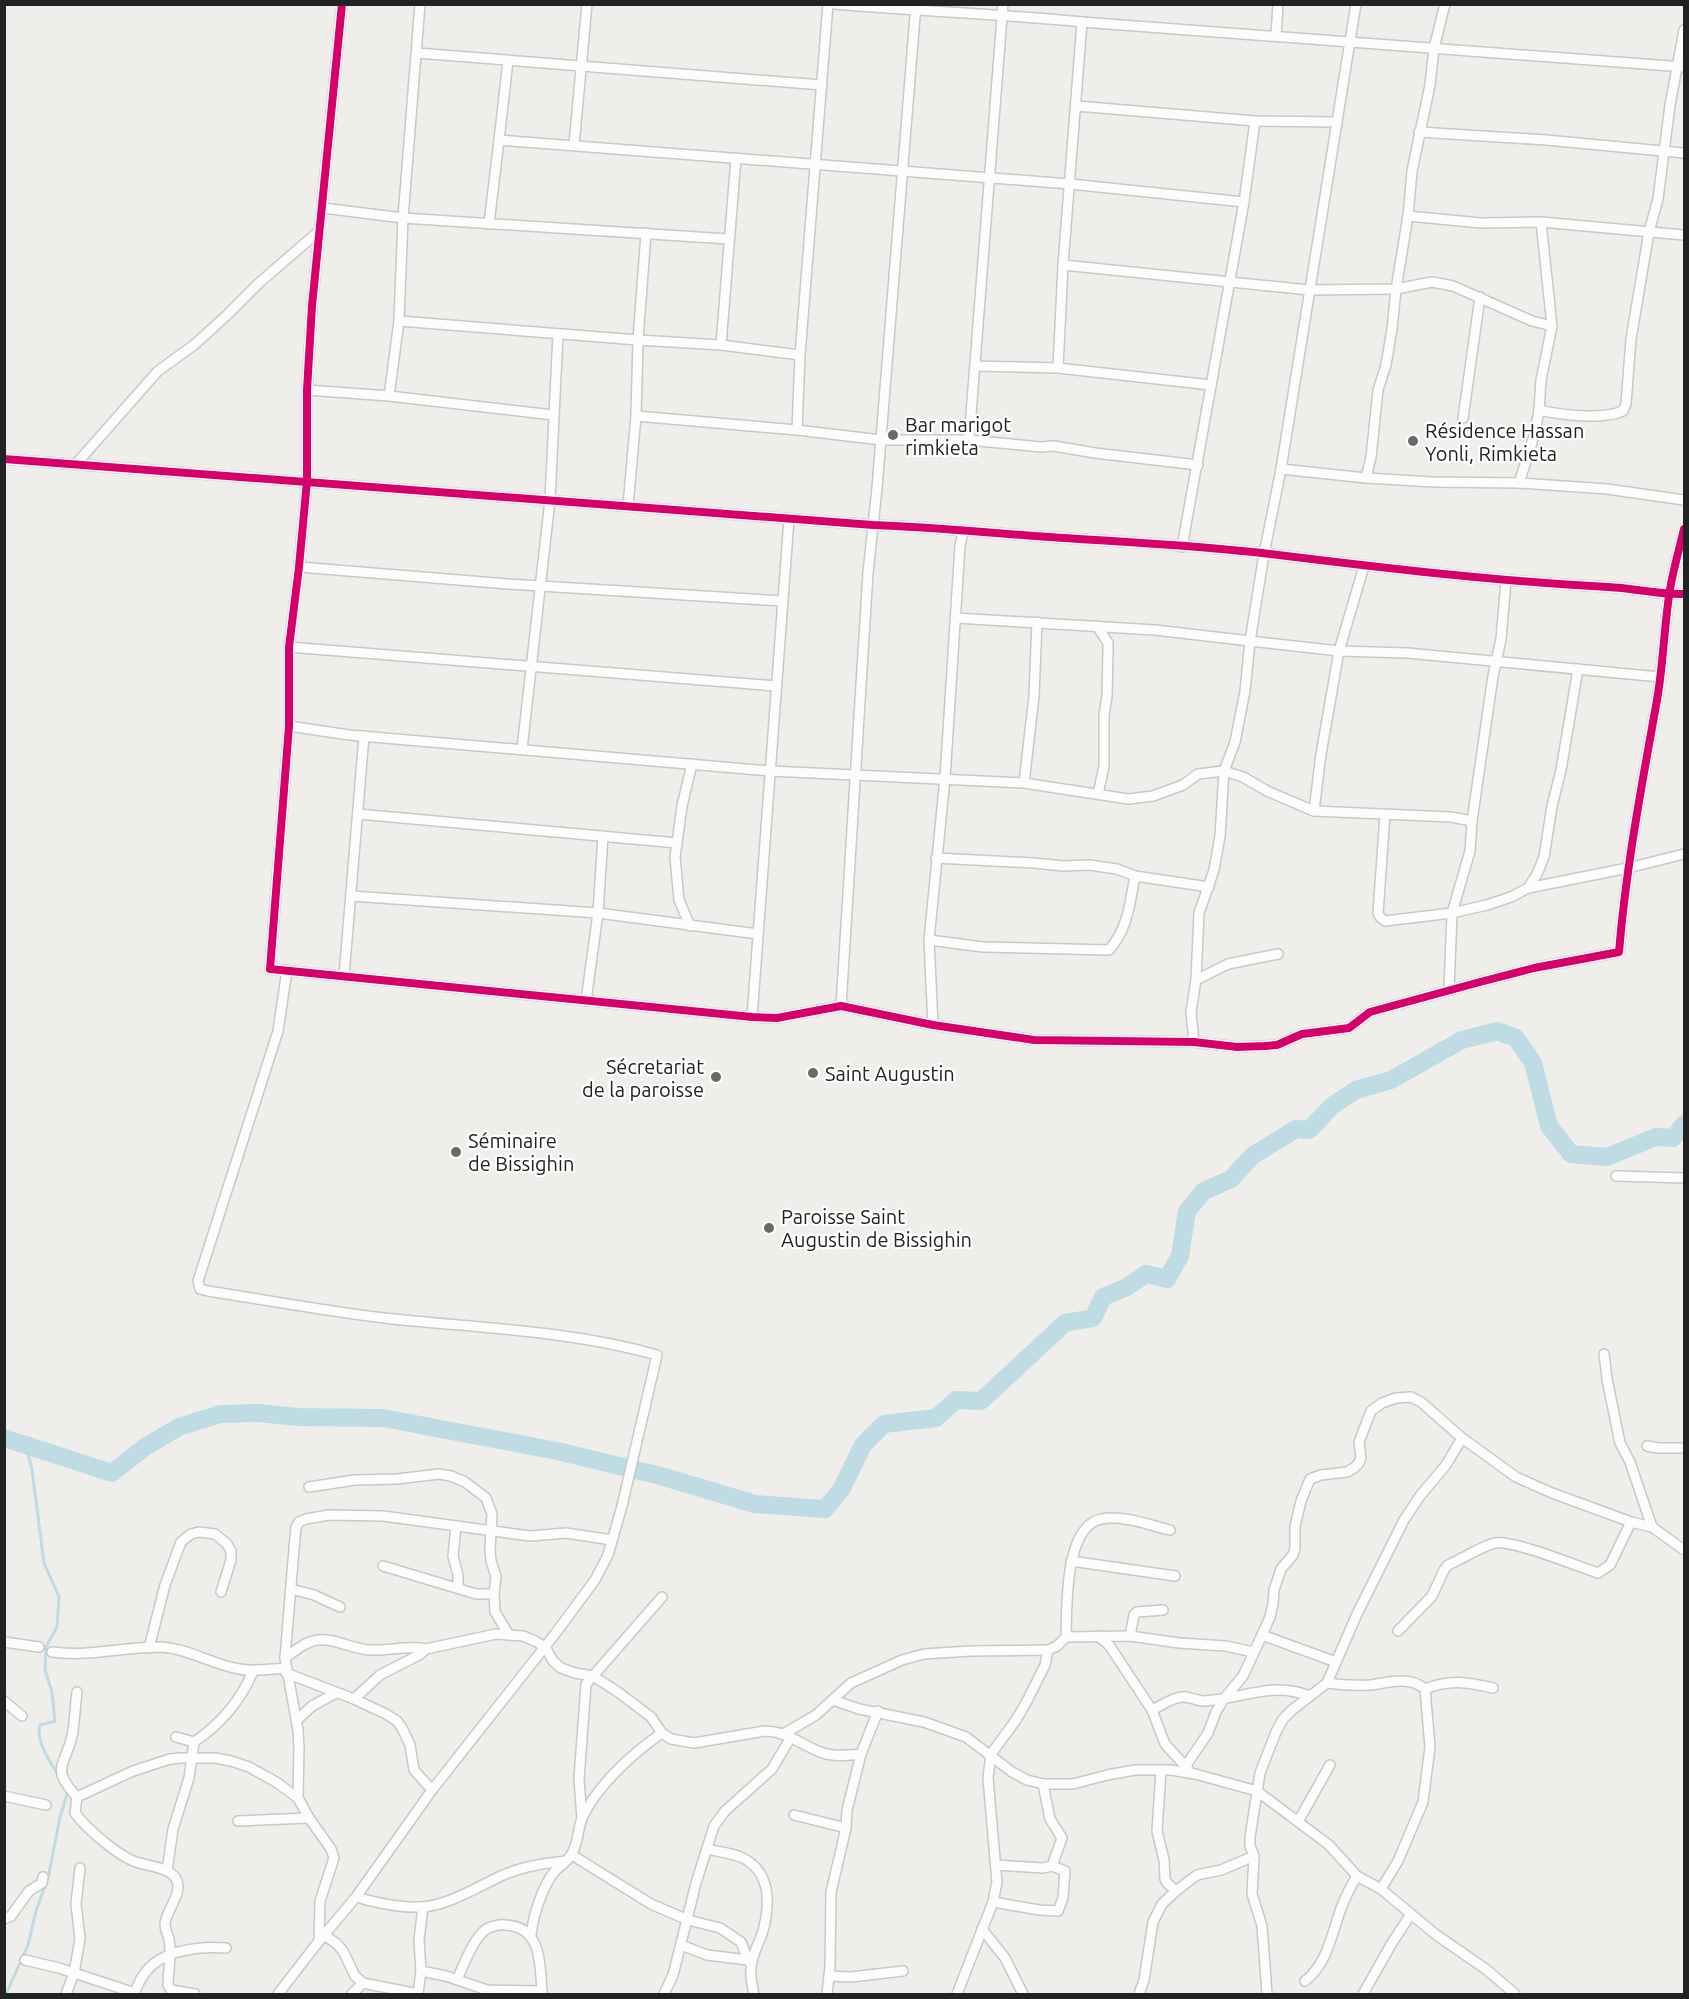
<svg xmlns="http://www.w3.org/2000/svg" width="1689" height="1999" viewBox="0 0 1689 1999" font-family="Ubuntu,sans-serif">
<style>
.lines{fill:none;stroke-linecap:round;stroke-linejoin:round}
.stream{stroke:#bfdbe3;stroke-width:3}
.river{stroke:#bfdbe3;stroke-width:18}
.street-casing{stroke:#c9c8c7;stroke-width:12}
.street{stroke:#fdfcfc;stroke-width:9}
.cycleway-casing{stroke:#fff;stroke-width:11}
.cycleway{stroke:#d6006c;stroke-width:8}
.poi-dot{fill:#6a6968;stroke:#fff;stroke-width:2}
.labels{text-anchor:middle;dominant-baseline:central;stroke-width:4.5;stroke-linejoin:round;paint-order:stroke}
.poi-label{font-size:20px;fill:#222;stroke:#fff;text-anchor:start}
</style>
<rect width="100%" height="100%" fill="#f0eeeb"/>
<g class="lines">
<!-- stream -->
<g class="stream">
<path d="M26 1445 32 1470 44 1563 59 1597 57 1627 46 1647 45 1670 52 1692 55 1721 40 1725C35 1741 50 1761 58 1775"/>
<polyline points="6,1994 28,1945 36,1911 48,1878 60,1817 68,1791"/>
</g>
<!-- river -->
<polyline class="river" points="4,1438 112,1473 145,1447 179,1427 220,1414 257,1413 298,1417 383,1418 557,1451 657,1475 755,1504 825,1509 841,1490 863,1445 884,1424 936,1418 956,1400 981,1401 1065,1323 1093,1318 1103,1297 1127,1287 1146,1274 1167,1279 1180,1256 1187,1211 1204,1191 1231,1179 1252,1156 1296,1129 1309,1130 1333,1105 1356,1090 1391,1080 1462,1040 1497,1031 1516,1038 1533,1063 1549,1126 1571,1154 1607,1157 1656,1137 1673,1138 1684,1124"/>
<defs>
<g id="street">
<path d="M342 4 312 306 307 390V481L299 567 289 647V726L270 969 752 1017 777 1018 841 1006 933 1025 1034 1040 1194 1042 1237 1047 1265 1046 1277 1045 1302 1034 1349 1028 1370 1012 1480 982 1534 968 1619 952C1626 867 1642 784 1657 700 1663 666 1664 630 1669 596 1672 573 1679 551 1684 529"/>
<polyline points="828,4 800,355 797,430 881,440 969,440 1041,447 1054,446 1095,453 1198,465"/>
<path d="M834 4C917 11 999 14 1082 22L1684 67"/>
<polyline points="1276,36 1278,4"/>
<polyline points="417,53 822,85"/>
<polyline points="1077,106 1255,121 1337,122"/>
<polyline points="1419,132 1546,140 1684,153"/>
<polyline points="499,140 508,61"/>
<polyline points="574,145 587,4"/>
<polyline points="323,208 403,218 728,239"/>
<polyline points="1408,216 1481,223 1541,222 1684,235"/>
<polyline points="489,224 499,140 1070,184 1244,202"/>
<polyline points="1063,265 1309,290 1396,289 1432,282 1453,286 1532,321 1552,326"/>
<polyline points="399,321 638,340 646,233"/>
<polyline points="721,345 736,158"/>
<polyline points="975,366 1058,368 1211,385"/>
<polyline points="1058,368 1063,265 1082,22"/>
<polyline points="307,390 389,396 553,415"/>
<polyline points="389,396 399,321 403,218 420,4"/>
<path d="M1539 410C1561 415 1602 420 1623 411L1626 404 1631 339 1649 232 1658 199 1670 105 1684 30"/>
<polyline points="636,416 797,430"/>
<polyline points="1463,418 1480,297"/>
<polyline points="969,440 1003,4"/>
<path d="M4 459 873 525C932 527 990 533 1049 537 1123 542 1197 545 1270 554 1383 568 1495 581 1608 587 1634 588 1659 595 1684 594"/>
<polyline points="76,464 158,371 194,345 226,316 259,283 318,232"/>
<polyline points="1281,469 1366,478 1433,482 1519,483 1607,489 1684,500"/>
<polyline points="1366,478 1371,457 1378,390 1386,365 1392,329 1396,289 1408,216 1412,171 1430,85 1434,48 1445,4"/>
<polyline points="1519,483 1535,433 1539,410 1541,380 1552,326 1541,222"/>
<polyline points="628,506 636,416 638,340 721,345 800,355"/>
<polyline points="1182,547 1244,202 1255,121"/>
<polyline points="299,567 508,584 782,601"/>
<polyline points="956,618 1155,630 1250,641 1264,554 1281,469 1356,4"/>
<polyline points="1097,626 1108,643 1108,650 1107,696 1104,715 1104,766 1098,794"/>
<polyline points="289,647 776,686"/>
<polyline points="289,726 349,735 770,771 1024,783 1128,799 1153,796 1183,785 1198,774 1224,771 1243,777 1267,791 1314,811 1451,817 1472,821"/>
<polyline points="522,749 550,500 558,334"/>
<polyline points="1024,783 1034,696 1037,622"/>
<polyline points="1314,811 1321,754 1339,651 1364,566"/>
<polyline points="358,814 677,843 682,806 692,764"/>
<polyline points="1385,815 1378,913 1380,917 1385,921 1452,913 1487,905 1511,897 1528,888 1537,874 1544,857 1552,806 1561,770 1578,669"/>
<polyline points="677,843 675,857 679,900 690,926"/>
<polyline points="936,858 1034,863 1063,866 1089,865 1117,869 1135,876 1209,887"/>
<polyline points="1528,888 1628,868 1684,854"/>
<polyline points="351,896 598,913 758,934"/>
<path d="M929 940 983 947 1109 950C1128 929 1130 902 1135 876"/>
<polyline points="344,976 364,736"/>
<polyline points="1196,980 1228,964 1278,954"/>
<polyline points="1449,990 1452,913 1470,851 1472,821 1493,676 1501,639 1506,581"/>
<polyline points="586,1001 598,913 603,836"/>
<polyline points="841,1006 868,573 877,488 916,4"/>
<polyline points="752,1017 789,519"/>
<polyline points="933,1025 929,940 945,778 960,546 963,531"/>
<polyline points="1194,1042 1191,1012 1196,980 1199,913 1214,870 1220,836 1224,771 1235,742 1245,691 1250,641 1339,651 1407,653 1660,677"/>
<polyline points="1616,1176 1684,1178"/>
<polyline points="1604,1354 1607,1379 1620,1443 1630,1462 1652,1527"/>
<polyline points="1647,1446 1659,1448 1684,1448"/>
<path d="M309 1487 355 1480 397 1479 439 1474 451 1476 465 1482 486 1498 492 1514 490 1550 491 1561 496 1576 494 1594 495 1612 509 1635 523 1636 535 1641 545 1647 553 1661 561 1668 575 1673 593 1676 618 1692 651 1717 662 1733 671 1739 694 1743 765 1731C790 1732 800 1745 823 1753 835 1757 849 1755 861 1754"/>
<polyline points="456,1526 453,1556 458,1575 458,1588"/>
<polyline points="1071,1561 1175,1576"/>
<polyline points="383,1566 476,1594 494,1594"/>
<polyline points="291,1589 314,1595 340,1607"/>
<path d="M1398 1631 1432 1596 1444 1570 1448 1565C1460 1560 1484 1545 1495 1543 1514 1540 1577 1566 1598 1573L1610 1565 1631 1522"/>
<polyline points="1262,1635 1336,1662"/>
<polyline points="1098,1636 1109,1645 1152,1710 1165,1744 1188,1769"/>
<polyline points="1130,1636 1134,1615 1137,1612 1163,1610"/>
<path d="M1066 1637C1067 1608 1064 1527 1101 1519 1124 1515 1149 1525 1170 1530"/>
<polyline points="4,1642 39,1647"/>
<polyline points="149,1648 165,1585 181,1542 191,1534 199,1532 215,1534 227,1544 231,1551 231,1560 221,1592"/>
<path d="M52 1652C88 1657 123 1647 159 1647 188 1648 211 1664 239 1669 254 1672 270 1669 286 1668"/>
<path d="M285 1658C294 1652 303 1643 313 1641 333 1636 350 1649 370 1650 389 1651 407 1645 426 1649"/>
<polyline points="286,1673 354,1699 386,1714 397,1721 402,1728 410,1745 414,1770 432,1790"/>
<path d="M1327 1683C1341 1685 1355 1686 1370 1685 1388 1683 1408 1675 1425 1689L1430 1747 1423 1802 1398 1861 1381 1889"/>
<path d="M1425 1689C1450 1679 1467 1682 1493 1688"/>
<path d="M77 1692C75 1706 75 1721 72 1736 65 1766 50 1768 77 1797L75 1813C86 1828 118 1856 136 1862 147 1866 172 1867 177 1881 182 1896 165 1911 165 1925 165 1930 168 1934 169 1939 172 1953 168 1971 168 1985L171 1990 195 1994"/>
<polyline points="354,1699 380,1675 419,1655 426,1649 496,1634 509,1635"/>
<polyline points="833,1700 859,1709 924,1722 966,1737 1012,1772 1027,1780 1043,1784 1073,1784 1107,1775 1135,1770 1171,1770 1195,1774 1257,1791 1329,1845 1357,1876 1381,1889 1435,1934 1487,1970 1515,1994"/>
<polyline points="4,1701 22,1716"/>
<path d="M1152 1710C1160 1706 1169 1700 1177 1698 1187 1694 1195 1701 1204 1701 1244 1699 1270 1681 1310 1696"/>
<polyline points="296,1721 312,1706 336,1693"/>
<polyline points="785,1733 816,1715 851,1683 902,1660 924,1654 970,1651 1048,1650 1057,1646 1066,1637 1130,1636 1179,1643 1226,1646 1253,1652"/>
<path d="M176 1737 194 1742C220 1725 242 1699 253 1671"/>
<polyline points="1185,1767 1208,1733 1216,1712 1223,1700 1243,1676 1262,1635 1270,1617 1273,1604 1274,1590 1281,1569 1293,1555 1295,1548 1295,1526 1301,1501 1310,1479 1321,1475 1347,1472 1354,1468 1359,1463 1361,1457 1359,1442 1371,1411 1382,1403 1396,1398 1411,1397 1421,1402 1462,1438 1516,1477 1552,1493 1631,1522 1652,1527 1684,1550"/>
<polyline points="1161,1771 1157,1831 1164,1860 1165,1879 1167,1883 1176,1891"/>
<polyline points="4,1796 46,1805"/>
<polyline points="77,1797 133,1771 170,1759 182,1758 215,1758 231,1761 249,1767 276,1782 298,1798 309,1818 331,1849 334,1858 320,1901 319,1941"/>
<polyline points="298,1798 299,1748 298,1730 285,1658 294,1549 296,1527 299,1522 306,1519 329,1515 383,1516 530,1536 566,1533 612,1540"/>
<polyline points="794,1815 846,1828"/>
<polyline points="582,1819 579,1779 586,1684 662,1597"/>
<polyline points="1299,1820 1330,1765"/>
<polyline points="238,1821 309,1818"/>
<path d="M707 1849C718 1852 733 1853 743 1858 770 1872 770 1902 764 1927 761 1940 754 1950 752 1962 749 1972 752 1985 754 1994"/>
<polyline points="572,1855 651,1904 688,1920 720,1928 741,1942 748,1960"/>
<polyline points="996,1865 1043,1868 1052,1866 1062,1838 1050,1819 1043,1784"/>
<polyline points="167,1871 173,1829 189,1778 194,1742"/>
<path d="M356 1897C377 1903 399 1908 421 1907 446 1906 476 1888 499 1877 519 1867 544 1863 566 1861"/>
<polyline points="993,1902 1039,1910 1058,1911 1063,1898 1065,1871 1052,1866"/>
<polyline points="4,1919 11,1916 29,1891 42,1883 43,1877"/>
<polyline points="982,1929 1005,1958 1023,1994"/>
<polyline points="324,1935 337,1944 343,1951 355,1976 363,1983 418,1994"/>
<path d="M531 1935C533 1917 542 1886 555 1871 560 1866 567 1862 571 1855 579 1844 577 1828 583 1816 598 1785 634 1752 662 1733"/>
<polyline points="681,1945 707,1955 748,1960 750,1963"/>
<polyline points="25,1960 59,1968 135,1993"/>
<polyline points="421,1971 446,1976 487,1990 542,1991"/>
<polyline points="829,1976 851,1977 903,1971"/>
<path d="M457 1979C464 1965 470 1946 481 1934 486 1927 498 1924 506 1925 543 1927 540 1967 542 1994"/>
<path d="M1305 1981C1330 1962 1332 1928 1344 1901 1348 1892 1352 1884 1357 1876"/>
<polyline points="66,1994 74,1973 80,1939 76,1904 80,1868"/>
<path d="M134 1994C137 1987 140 1979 145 1973 161 1950 200 1946 226 1948"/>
<path d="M278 1994 319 1941 356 1897 432 1790 555 1634 595 1580 608 1555 622 1506 657 1355C568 1330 476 1328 384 1318 325 1311 266 1300 208 1291L200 1289 198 1281 278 1031 287 970"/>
<polyline points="352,1994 363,1983"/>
<polyline points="418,1994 421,1971 419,1940 423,1907"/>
<polyline points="664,1994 673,1975 696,1883 714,1826 725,1811 772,1769 791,1737"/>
<polyline points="827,1994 830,1967 831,1892 846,1828 847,1810 861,1754 878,1711"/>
<polyline points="957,1994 993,1902 997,1882 988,1778 991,1754 1016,1720 1027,1701 1045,1665 1048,1650"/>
<polyline points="1139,1994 1144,1980 1153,1922 1162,1904 1176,1891 1197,1875 1221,1870 1254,1856"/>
<polyline points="1267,1994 1262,1926 1252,1894 1254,1856 1250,1846 1250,1837 1260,1773 1276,1732 1283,1719 1292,1710 1327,1683 1357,1614 1404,1520 1420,1496 1446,1465 1462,1438"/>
<polyline points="1363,1994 1392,1943 1411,1914"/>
</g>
</defs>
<!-- street casing -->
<use href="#street" class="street-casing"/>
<!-- street -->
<use href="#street" class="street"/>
<defs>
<g id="cycleway">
<path d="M342 4 312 306 307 390V481L299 567 289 647V726L270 969 752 1017 777 1018 841 1006 933 1025 1034 1040 1194 1042 1237 1047 1265 1046 1277 1045 1302 1034 1349 1028 1370 1012 1480 982 1534 968 1619 952C1626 867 1642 784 1657 700 1663 666 1664 630 1669 596 1672 573 1679 551 1684 529"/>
<path d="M4 459 873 525C932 527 990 533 1049 537 1123 542 1197 545 1270 554 1383 568 1495 581 1608 587 1634 588 1659 595 1684 594"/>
</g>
</defs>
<!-- cycleway casing -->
<use href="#cycleway" class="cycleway-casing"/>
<!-- cycleway -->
<use href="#cycleway" class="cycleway"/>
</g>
<!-- markers -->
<g class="poi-dot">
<circle cx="893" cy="435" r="6"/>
<circle cx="1413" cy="441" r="6"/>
<circle cx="813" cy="1073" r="6"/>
<circle cx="716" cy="1077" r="6"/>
<circle cx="456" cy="1152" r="6"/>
<circle cx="769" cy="1228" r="6"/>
</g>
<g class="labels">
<!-- poi labels -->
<g class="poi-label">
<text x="905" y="424">Bar marigot<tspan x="905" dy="23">rimkieta</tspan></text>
<text x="1425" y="430">Résidence Hassan<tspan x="1425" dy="23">Yonli, Rimkieta</tspan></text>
<text x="704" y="1066" text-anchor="end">Sécretariat<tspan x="704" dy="23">de la paroisse</tspan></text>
<text x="825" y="1073">Saint Augustin</text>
<text x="468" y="1140">Séminaire<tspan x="468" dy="23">de Bissighin</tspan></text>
<text x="781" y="1216">Paroisse Saint<tspan x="781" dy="23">Augustin de Bissighin</tspan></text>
</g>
</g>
<!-- border -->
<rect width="1689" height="1999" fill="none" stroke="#222222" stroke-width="12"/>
</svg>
